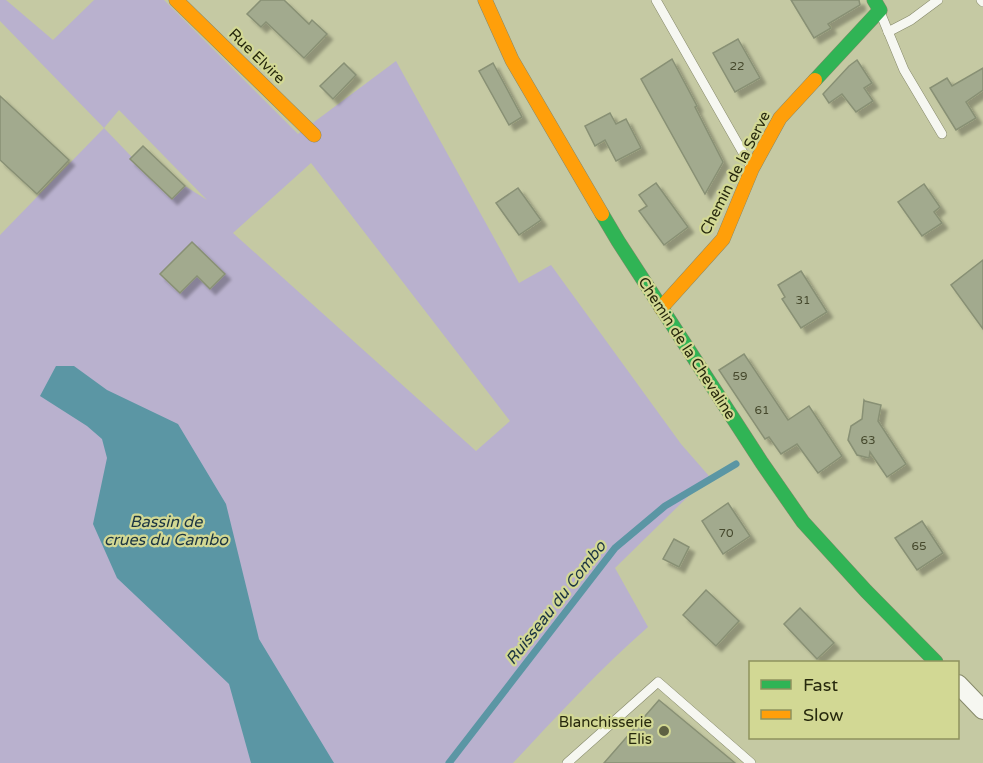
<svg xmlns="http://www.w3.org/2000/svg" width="983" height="763" viewBox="0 0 983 763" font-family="'Varela Round',sans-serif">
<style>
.green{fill:#b9b1ce;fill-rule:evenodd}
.water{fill:#5b96a4}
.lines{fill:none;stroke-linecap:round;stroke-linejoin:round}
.stream{stroke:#5b96a4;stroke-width:7}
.building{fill:#a2aa8e;stroke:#889074;stroke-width:1.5;filter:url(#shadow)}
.lane-casing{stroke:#86896a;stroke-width:10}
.street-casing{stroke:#86896a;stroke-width:20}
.fast-casing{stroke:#86896a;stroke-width:15}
.slow-casing{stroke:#86896a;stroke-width:15}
.lane{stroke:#f6f7f1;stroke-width:9}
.street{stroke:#f6f7f1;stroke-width:18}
.fast{stroke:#30b455;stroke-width:14}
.slow{stroke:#ff9f0a;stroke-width:14}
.poi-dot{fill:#5e6142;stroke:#d2d894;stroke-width:2}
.labels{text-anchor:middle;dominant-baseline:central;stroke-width:4.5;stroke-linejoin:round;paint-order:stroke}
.number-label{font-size:12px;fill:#46492d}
.street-label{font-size:15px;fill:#27290d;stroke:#d2d894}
.poi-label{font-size:15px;fill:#27290d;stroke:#d2d894;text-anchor:end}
.water-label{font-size:16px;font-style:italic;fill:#1c3542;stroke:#d2d894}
</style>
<defs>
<filter id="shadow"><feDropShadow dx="5.5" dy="5.5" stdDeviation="1.5" flood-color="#0004"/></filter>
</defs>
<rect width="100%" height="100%" fill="#c5c9a3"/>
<!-- green -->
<path class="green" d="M0 0H6L53 40 94 0H164L298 134 396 61 519 283 551 265 681 444 709 476 615 568 648 627C600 669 557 716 513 763H0V235L104 128 0 21ZM119 110 207 200 185 186 172 199 104 128ZM311 163 510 421 476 451 233 233Z"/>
<!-- water -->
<polygon class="water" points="56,366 74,366 107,390 178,424 226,504 259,639 334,763 251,763 229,684 117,578 93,524 107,458 102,439 87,426 40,396"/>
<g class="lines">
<!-- stream -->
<polyline class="stream" points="449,763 615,548 665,506 736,464"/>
</g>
<!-- building -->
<g class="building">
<polygon points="261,0 284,0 309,24 312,20 327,34 304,58 266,22 261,27 247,14"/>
<polygon points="791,0 859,0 860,5 828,24 831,28 814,38"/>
<polygon points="738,39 760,78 735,92 713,53"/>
<polygon points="672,59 697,106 695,107 723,162 705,194 641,79"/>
<polygon points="857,60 872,83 864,88 873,101 856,112 842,94 829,103 823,94 849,66"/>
<polygon points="344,63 356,75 333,99 320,86"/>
<polygon points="493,63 522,117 509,125 479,71"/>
<polygon points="983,68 983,90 966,102 976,118 956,130 930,88 947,78 952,86"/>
<polygon points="0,96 69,160 37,194 0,160"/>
<polygon points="610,113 616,124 626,119 641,148 616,161 605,140 595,146 585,126"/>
<polygon points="143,146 185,186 172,199 130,159"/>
<polygon points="656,183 688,227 664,245 639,211 647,206 639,195"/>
<polygon points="924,184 940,207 934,212 942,223 922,236 898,202"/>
<polygon points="518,188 541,220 519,235 496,203"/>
<polygon points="192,242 225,274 210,289 197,276 180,293 160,274"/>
<polygon points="983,260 983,329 951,285"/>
<polygon points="801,271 827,312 801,328 782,299 785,297 778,285"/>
<polygon points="744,354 788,420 809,406 842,456 818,473 797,444 781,454 769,437 765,439 719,370"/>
<polygon points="864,400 865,401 881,405 878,421 906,464 887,477 870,452 869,458 857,455 848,440 851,426 862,419"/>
<polygon points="728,503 750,536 723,554 702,521"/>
<polygon points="922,521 943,553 917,570 895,538"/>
<polygon points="674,539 689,547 679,567 663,559"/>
<polygon points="706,590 739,621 716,646 683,615"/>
<polygon points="800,608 834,643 817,659 784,624"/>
<polygon points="659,700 735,763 604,763"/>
</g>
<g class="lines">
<defs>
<g id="lane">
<polyline points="656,0 750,165"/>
<polyline points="981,0 983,2"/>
<polyline points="880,12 904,70 942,134"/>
<polyline points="888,32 911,20 938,0"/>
<polyline points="567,763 658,682 751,763"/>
</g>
<polyline id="street" points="958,684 983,710"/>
<g id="fast">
<polyline points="815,80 880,10 874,0"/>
<polyline points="602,214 618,241 762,463 803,522 866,591 936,662"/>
</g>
<g id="slow">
<polyline points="176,0 314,135"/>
<polyline points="485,0 512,60 602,214"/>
<polyline points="661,308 723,239 752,169 780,118 815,80"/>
</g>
</defs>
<!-- lane casing -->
<use href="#lane" class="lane-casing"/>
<!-- street casing -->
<use href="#street" class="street-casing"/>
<!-- fast casing -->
<use href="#fast" class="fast-casing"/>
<!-- slow casing -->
<use href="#slow" class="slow-casing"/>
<!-- lane -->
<use href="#lane" class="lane"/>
<!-- street -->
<use href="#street" class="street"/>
<!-- fast -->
<use href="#fast" class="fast"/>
<!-- slow -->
<use href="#slow" class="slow"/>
</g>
<!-- markers -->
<circle class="poi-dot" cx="664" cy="731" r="6"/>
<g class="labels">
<!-- number labels -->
<g class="number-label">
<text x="737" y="66">22</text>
<text x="803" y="300">31</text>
<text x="740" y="376">59</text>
<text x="762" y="410">61</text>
<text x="868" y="440">63</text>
<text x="726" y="533">70</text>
<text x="919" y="546">65</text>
</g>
<!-- street labels -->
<g class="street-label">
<text transform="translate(257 56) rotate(44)">Rue Elvire</text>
<text transform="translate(735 173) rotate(-63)">Chemin de la Serve</text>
<text transform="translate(687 348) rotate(57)">Chemin de la Chevaline</text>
</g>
<!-- poi labels -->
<g class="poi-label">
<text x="652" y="722">Blanchisserie<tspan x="652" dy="17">Elis</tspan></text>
</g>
<!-- water labels -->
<g class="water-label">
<text x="166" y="522">Bassin de<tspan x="166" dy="18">crues du Cambo</tspan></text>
<text transform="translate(556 603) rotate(-52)">Ruisseau du Combo</text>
</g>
</g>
<!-- legend -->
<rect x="749" y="661" width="210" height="78" fill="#d2d894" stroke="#8e925e" stroke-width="1.5"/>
<rect x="761" y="680" width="30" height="9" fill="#30b455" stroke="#8e925e" stroke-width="1.5"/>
<text x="803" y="691" font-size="18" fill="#27290d">Fast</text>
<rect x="761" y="710" width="30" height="9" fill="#ff9f0a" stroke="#8e925e" stroke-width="1.5"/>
<text x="803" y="721" font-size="18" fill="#27290d">Slow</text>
</svg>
